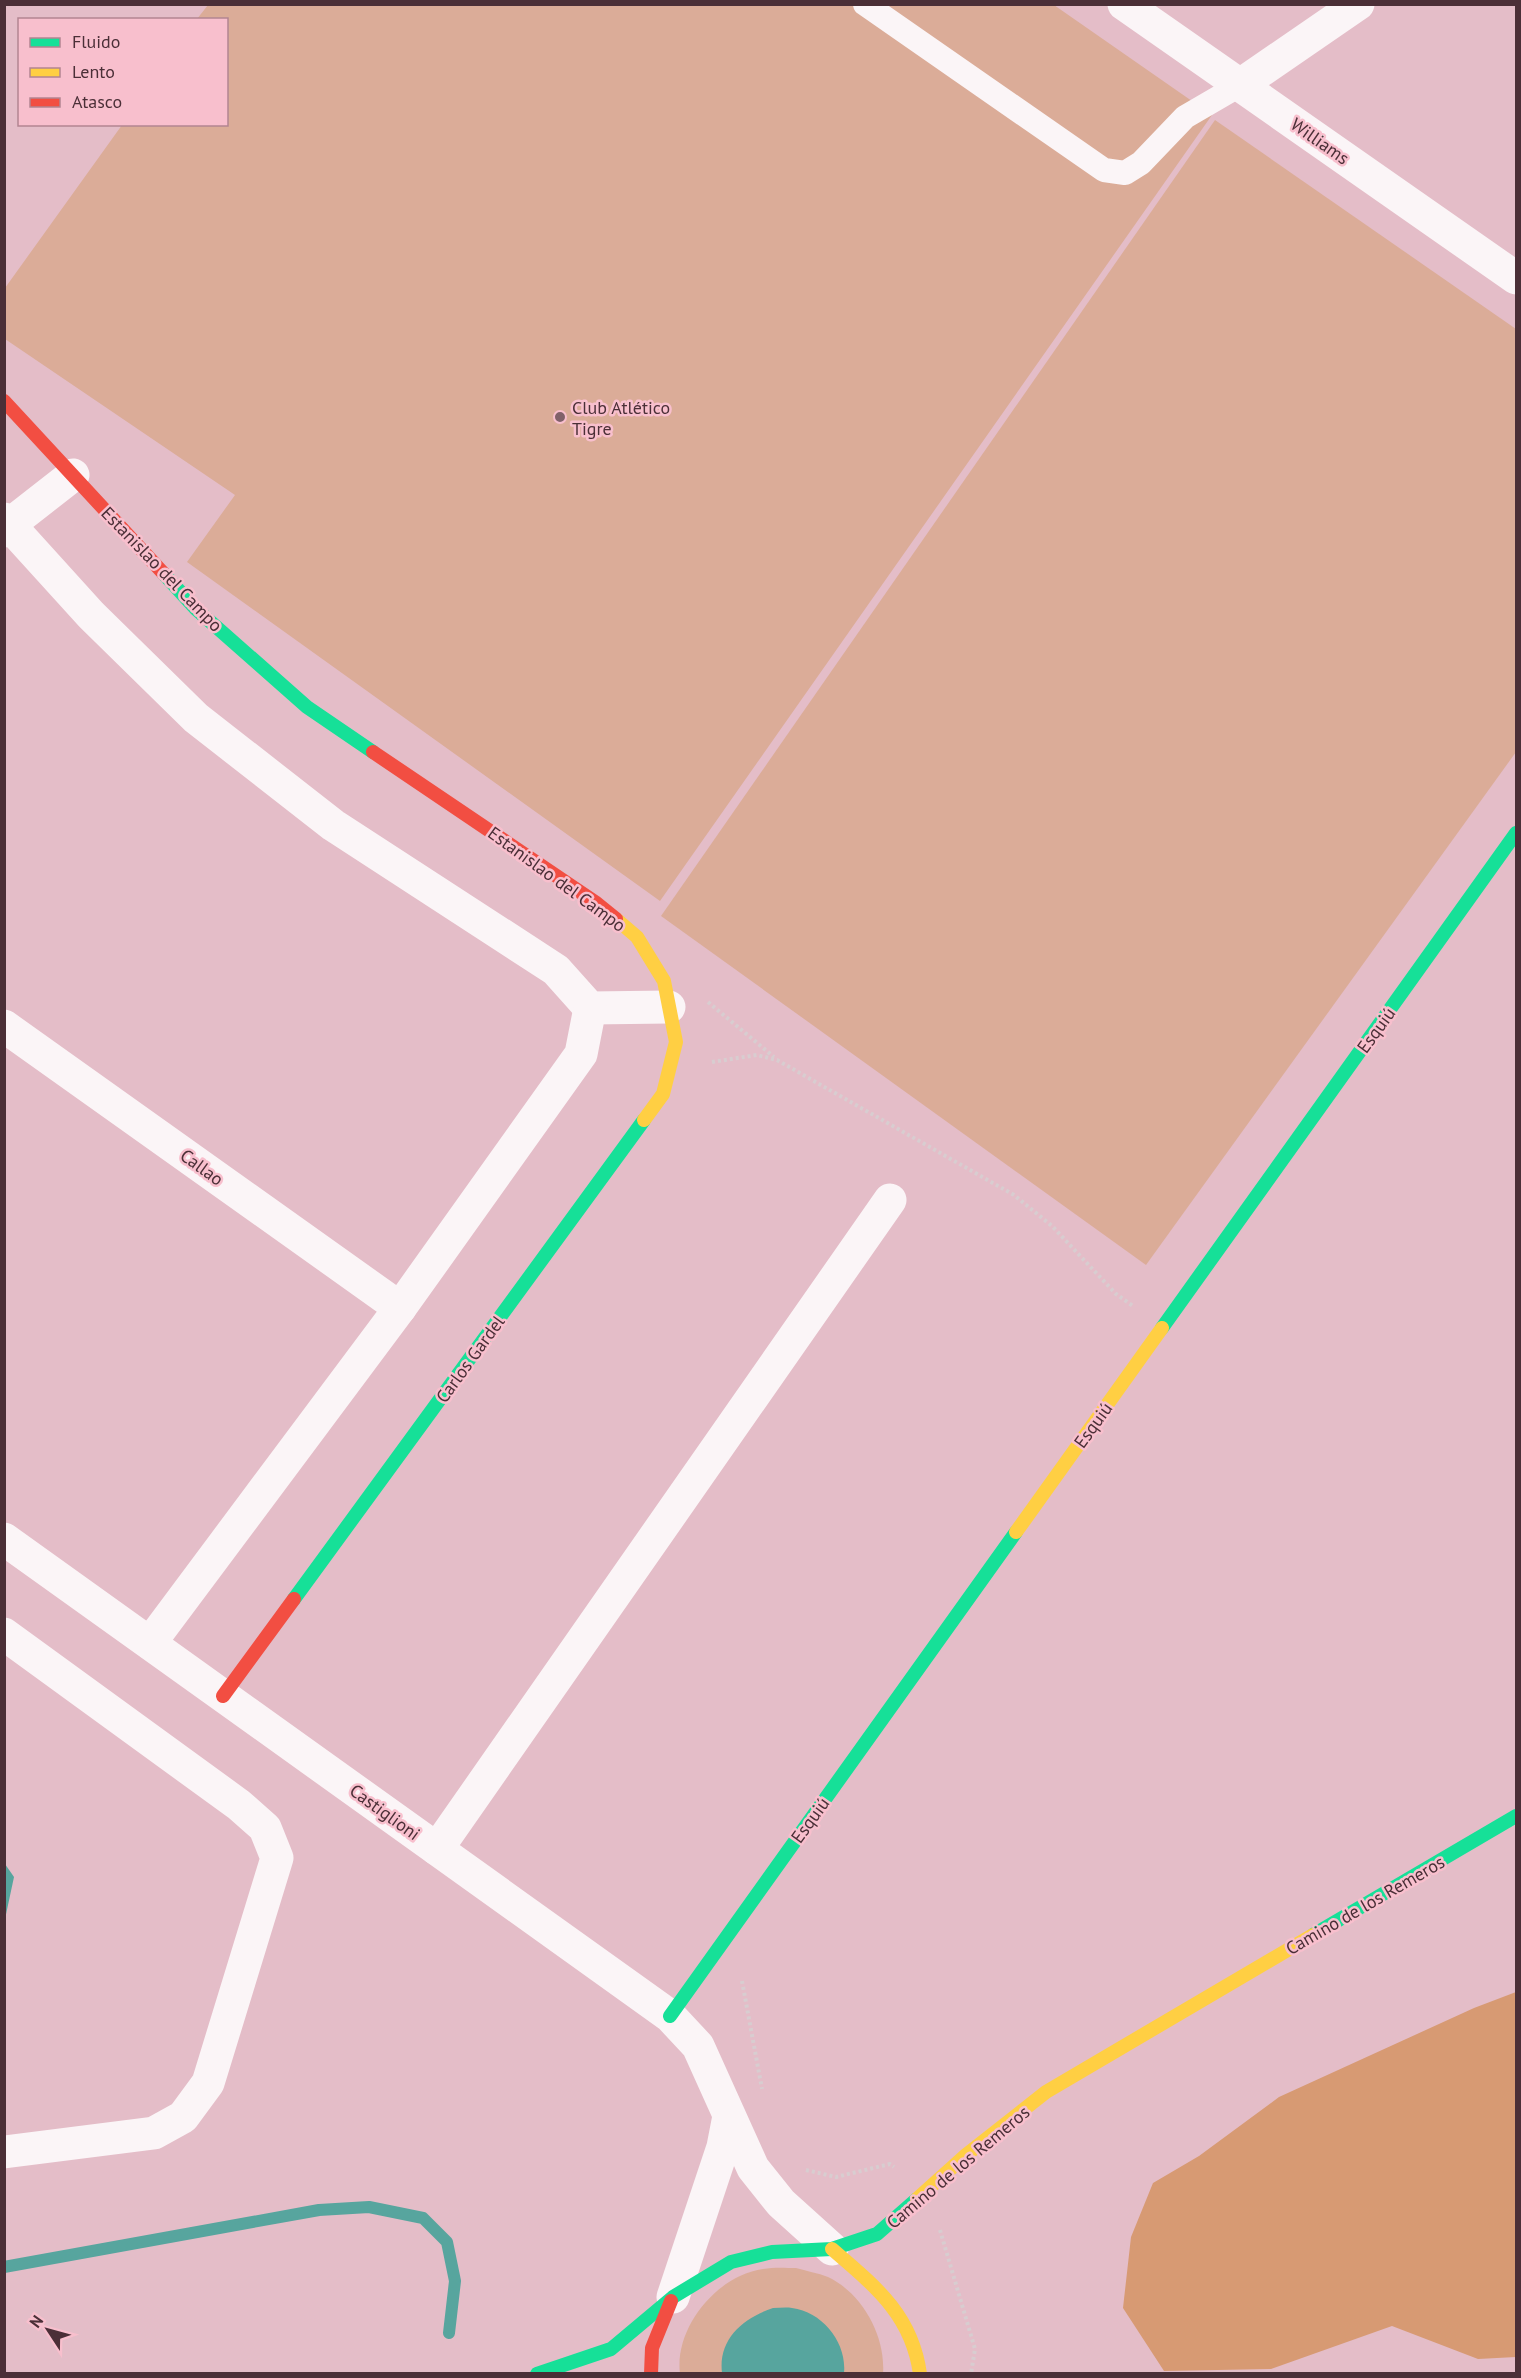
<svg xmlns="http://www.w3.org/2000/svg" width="1521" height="2378" viewBox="0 0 1521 2378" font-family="'PT Sans',sans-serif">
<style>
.green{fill:#dbac98}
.forest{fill:#d79a73}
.water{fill:#57a59e}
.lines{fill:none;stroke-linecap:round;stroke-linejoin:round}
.stream{stroke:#57a59e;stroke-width:12}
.path{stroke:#d8cdd0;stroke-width:4;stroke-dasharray:3 3;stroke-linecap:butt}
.lane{stroke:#fbf5f7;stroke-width:24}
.street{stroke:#fbf5f7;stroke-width:33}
.fast{stroke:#16e098;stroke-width:14}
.slow{stroke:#ffcf43;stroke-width:14}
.jam{stroke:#f24e42;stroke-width:14}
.poi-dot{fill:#81616a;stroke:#f8bfcd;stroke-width:2}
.labels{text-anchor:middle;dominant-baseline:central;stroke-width:5;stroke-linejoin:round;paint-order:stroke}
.street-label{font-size:18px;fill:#4b2f37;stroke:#f8bfcd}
.poi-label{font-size:18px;fill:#4b2f37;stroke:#f8bfcd;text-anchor:start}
</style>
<rect width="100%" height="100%" fill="#e4bdc8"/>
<!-- green -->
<g class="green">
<polygon points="208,5 1054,5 1212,115 660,901 187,562 235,495 5,339 5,288 122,125 226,124 226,20 197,19"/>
<polygon points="1215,120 1516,329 1516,752 1146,1265 661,916"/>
<path d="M796 2268C806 2271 818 2273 828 2277 862 2293 886 2336 883 2374H680C674 2327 718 2275 763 2269 774 2267 786 2268 796 2268Z"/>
</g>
<!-- forest -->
<polygon class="forest" points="1516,1992 1516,2357 1478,2359 1392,2326 1271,2369 1164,2371 1123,2308 1131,2237 1153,2183 1199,2156 1279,2097 1474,2008"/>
<!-- water -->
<g class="water">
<polygon points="5,1864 14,1877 5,1919"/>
<path d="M773 2308C779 2308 786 2307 792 2308 823 2312 847 2343 844 2373H722C718 2339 743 2318 773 2308Z"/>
</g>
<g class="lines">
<!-- stream -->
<polyline class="stream" points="4,2267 319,2210 369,2207 423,2218 447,2242 455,2281 449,2333"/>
<!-- path -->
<g class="path">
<polyline points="708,1002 774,1057"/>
<polyline points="712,1062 757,1055 777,1060 1014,1195 1052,1226 1116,1294 1133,1306"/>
<polyline points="742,1981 762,2089"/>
<polyline points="806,2170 836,2177 890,2164 894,2167"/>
<polyline points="940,2230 975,2349 971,2374"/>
</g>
<!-- lane -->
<polyline class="lane" points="865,4 1104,170 1125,173 1141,163 1185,117 1240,85"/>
<!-- street -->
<g class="street">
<polyline points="1124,4 1516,278"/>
<polyline points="1240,85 1358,4"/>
<polyline points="4,519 91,615 196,718 333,825 556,970 590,1008 669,1007"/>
<polyline points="4,531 9,525 73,475"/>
<polyline points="4,1026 400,1308"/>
<polyline points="4,1539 670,2016 698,2046 753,2168 781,2203 832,2249"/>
<polyline points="4,1634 239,1805 265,1828 277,1858 208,2083 183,2117 154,2133 4,2152"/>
<polyline points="150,1643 400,1308 581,1054 590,1008"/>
<polyline points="437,1849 890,1200"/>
<polyline points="673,2297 723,2147 729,2116"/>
</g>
<!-- fast -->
<g class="fast">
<polyline points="164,574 196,609 307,707 373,752"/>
<polyline points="1162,1328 1516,833"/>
<polyline points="294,1599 644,1120"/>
<polyline points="1313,1935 1516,1816"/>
<polyline points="670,2016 1016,1532"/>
<polyline points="537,2374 611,2349 673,2297 731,2262 772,2252 832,2249 877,2234 917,2199"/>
</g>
<!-- slow -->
<g class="slow">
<polyline points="616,919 637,937 664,981 676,1042 663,1094 644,1120"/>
<polyline points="1016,1532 1162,1328"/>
<polyline points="917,2199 966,2155 1046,2092 1313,1935"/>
<path d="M832 2249C875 2286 912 2315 920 2374"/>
</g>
<!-- jam -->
<g class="jam">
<polyline points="4,401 164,574"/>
<polyline points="373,752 595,902 616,919"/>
<polyline points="223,1696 294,1599"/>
<polyline points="651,2374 652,2348 671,2301"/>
</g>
</g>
<!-- markers -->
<circle class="poi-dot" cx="560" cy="417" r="6"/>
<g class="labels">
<!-- street labels -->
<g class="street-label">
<text transform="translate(1320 141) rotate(35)">Williams</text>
<text transform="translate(162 569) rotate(46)">Estanislao del Campo</text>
<text transform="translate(557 879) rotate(36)">Estanislao del Campo</text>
<text transform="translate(1376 1030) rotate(-54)">Esquiú</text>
<text transform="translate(202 1167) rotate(36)">Callao</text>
<text transform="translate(470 1359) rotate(-54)">Carlos Gardel</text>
<text transform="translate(1093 1425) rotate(-54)">Esquiú</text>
<text transform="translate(385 1812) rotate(36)">Castiglioni</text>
<text transform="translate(810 1820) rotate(-54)">Esquiú</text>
<text transform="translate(1365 1905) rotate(-30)">Camino de los Remeros</text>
<text transform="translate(958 2167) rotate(-40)">Camino de los Remeros</text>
</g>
<!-- poi labels -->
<g class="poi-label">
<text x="572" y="407">Club Atlético<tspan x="572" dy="21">Tigre</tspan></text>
</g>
</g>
<!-- border -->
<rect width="1521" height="2378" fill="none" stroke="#4b2f37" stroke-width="12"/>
<!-- legend -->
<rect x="18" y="18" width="210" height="108" fill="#f8bfcd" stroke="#b38591" stroke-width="1.5"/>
<rect x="30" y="38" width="30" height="9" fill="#16e098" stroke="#b38591" stroke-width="1.5"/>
<text x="72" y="48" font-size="18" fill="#4b2f37">Fluido</text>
<rect x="30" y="68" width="30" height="9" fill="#ffcf43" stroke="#b38591" stroke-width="1.5"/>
<text x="72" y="78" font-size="18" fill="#4b2f37">Lento</text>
<rect x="30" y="98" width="30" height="9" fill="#f24e42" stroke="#b38591" stroke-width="1.5"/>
<text x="72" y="108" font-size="18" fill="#4b2f37">Atasco</text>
<!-- north arrow -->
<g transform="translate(48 2330) rotate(306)" stroke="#f8bfcd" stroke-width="4.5" paint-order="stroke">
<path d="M0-4.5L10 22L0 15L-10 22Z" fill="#4b2f37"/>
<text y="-9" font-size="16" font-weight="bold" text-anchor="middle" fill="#4b2f37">N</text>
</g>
</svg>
